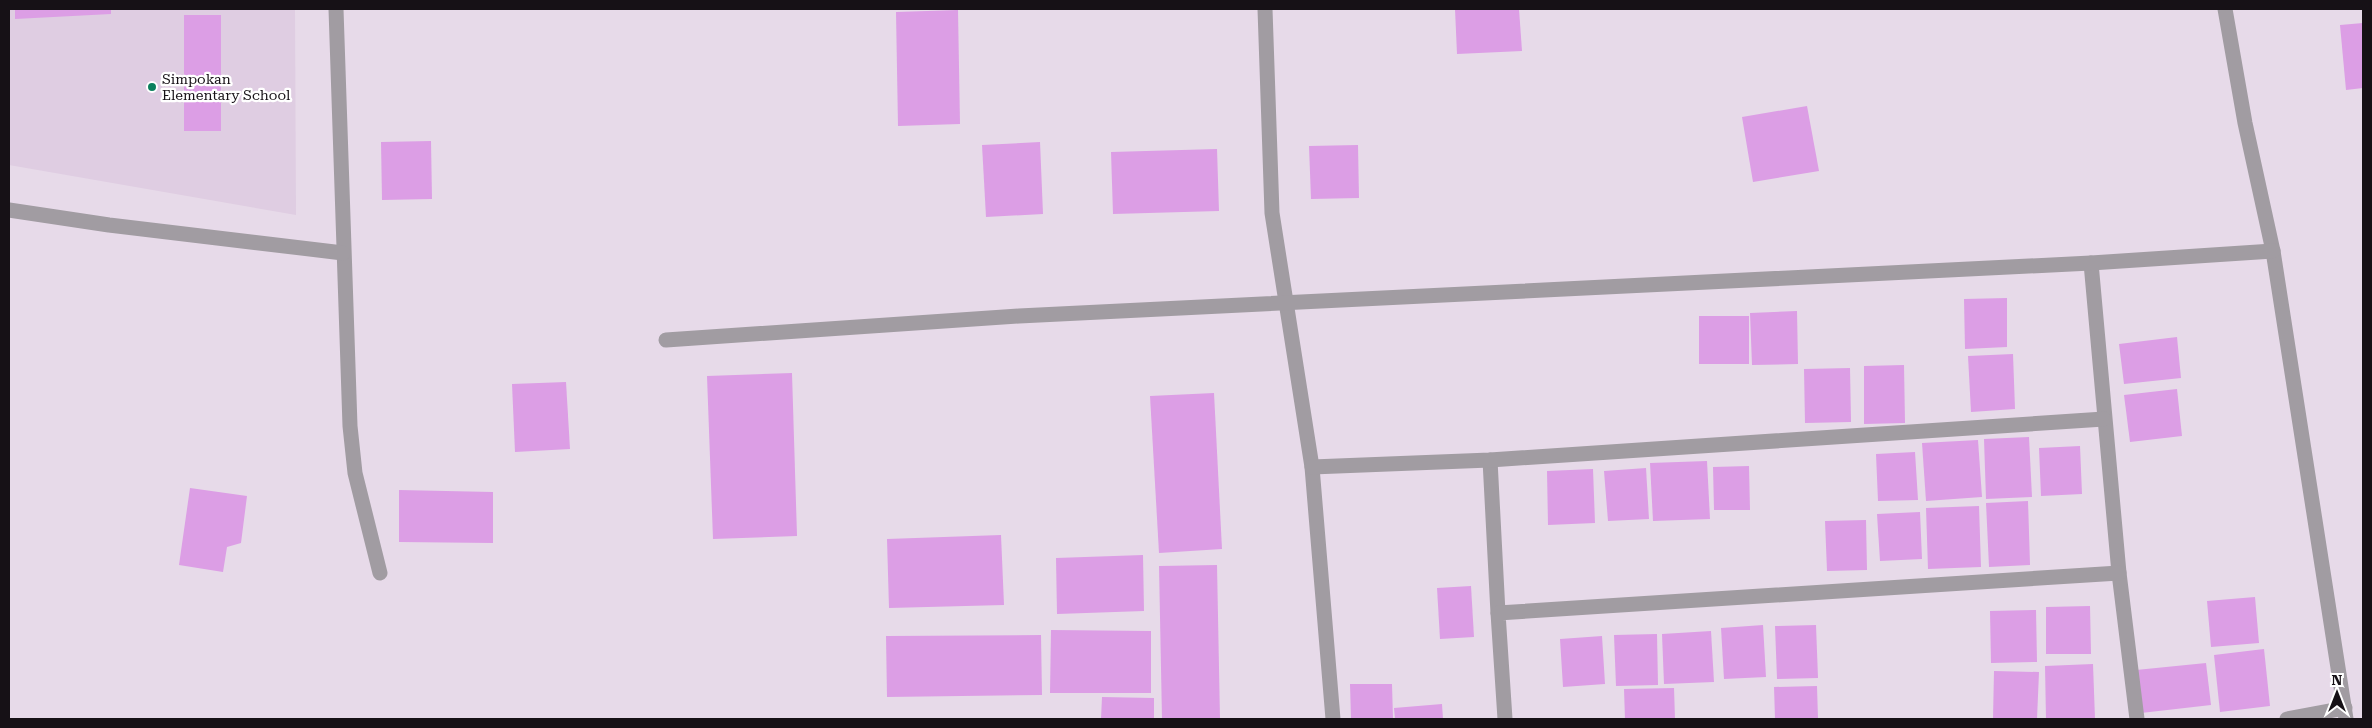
<svg xmlns="http://www.w3.org/2000/svg" width="2372" height="728" viewBox="0 0 2372 728" font-family="'Roboto Serif',serif">
<style>
.built{fill:#dfcde2}
.building{fill:#dc9ee5}
.lines{fill:none;stroke-linecap:round;stroke-linejoin:round}
.minor{stroke:#a19ca2;stroke-width:15}
.poi-dot{fill:#0b7f5d;stroke:#fff;stroke-width:2}
.labels{text-anchor:middle;dominant-baseline:central;stroke-width:4.5;stroke-linejoin:round;paint-order:stroke}
.poi-label{font-size:14px;fill:#161116;stroke:#fff;text-anchor:start}
</style>
<rect width="100%" height="100%" fill="#e7dae9"/>
<!-- built -->
<polygon class="built" points="9,9 295,9 296,215 9,165"/>
<!-- building -->
<g class="building">
<polygon points="15,9 111,9 111,14 15,19"/>
<polygon points="1455,9 1519,9 1522,51 1457,54"/>
<polygon points="958,10 960,124 898,126 896,12"/>
<rect x="184" y="15" width="37" height="116"/>
<polygon points="2363,23 2363,88 2346,90 2340,25"/>
<polygon points="1807,106 1819,171 1753,182 1742,117"/>
<polygon points="431,141 432,199 382,200 381,142"/>
<polygon points="1040,142 1043,214 986,217 982,145"/>
<polygon points="1358,145 1359,198 1311,199 1309,146"/>
<polygon points="1217,149 1219,211 1113,214 1111,152"/>
<polygon points="2007,298 2007,347 1965,349 1964,299"/>
<polygon points="1797,311 1798,364 1752,365 1750,313"/>
<rect x="1699" y="316" width="50" height="48"/>
<polygon points="2177,337 2181,378 2124,384 2119,344"/>
<polygon points="2013,354 2015,409 1971,412 1968,356"/>
<polygon points="1904,365 1905,423 1864,424 1864,366"/>
<polygon points="1850,368 1851,422 1805,423 1804,369"/>
<polygon points="792,373 797,536 713,539 707,376"/>
<polygon points="566,382 570,449 515,452 512,384"/>
<polygon points="2177,389 2182,436 2130,442 2124,395"/>
<polygon points="1214,393 1222,549 1159,553 1150,396"/>
<polygon points="2029,437 2032,497 1986,499 1984,439"/>
<polygon points="1978,440 1982,497 1926,501 1922,443"/>
<polygon points="2080,446 2082,494 2041,496 2039,448"/>
<polygon points="1915,452 1918,500 1878,501 1876,454"/>
<polygon points="1707,461 1710,519 1653,521 1650,463"/>
<polygon points="1749,466 1750,510 1714,510 1713,467"/>
<polygon points="1646,468 1649,519 1608,521 1604,471"/>
<polygon points="1593,469 1595,523 1548,525 1547,471"/>
<polygon points="190,488 247,496 241,543 227,547 223,572 179,565"/>
<polygon points="399,490 493,492 493,543 399,542"/>
<polygon points="2028,501 2030,565 1989,567 1986,503"/>
<polygon points="1979,506 1981,567 1928,569 1926,508"/>
<polygon points="1920,512 1922,559 1880,561 1877,514"/>
<polygon points="1866,520 1867,570 1827,571 1825,521"/>
<polygon points="1001,535 1004,605 889,608 887,539"/>
<polygon points="1143,555 1144,611 1057,614 1056,558"/>
<polygon points="1217,565 1220,719 1162,719 1159,566"/>
<polygon points="1471,586 1474,637 1440,639 1437,588"/>
<polygon points="2255,597 2259,643 2211,647 2207,601"/>
<polygon points="2090,606 2091,654 2046,654 2046,607"/>
<polygon points="2036,610 2037,662 1991,663 1990,611"/>
<polygon points="1763,625 1766,677 1724,679 1721,628"/>
<polygon points="1816,625 1818,678 1777,679 1775,626"/>
<polygon points="1051,630 1151,631 1151,693 1050,693"/>
<polygon points="1711,631 1714,682 1664,684 1662,634"/>
<polygon points="1657,634 1658,685 1616,686 1614,635"/>
<polygon points="1041,635 1042,695 887,697 886,636"/>
<polygon points="1602,636 1605,684 1563,687 1560,639"/>
<polygon points="2264,649 2270,706 2220,712 2214,655"/>
<polygon points="2206,663 2211,705 2141,713 2136,670"/>
<polygon points="2093,664 2095,719 2046,719 2045,666"/>
<polygon points="1994,671 2039,672 2037,719 1993,719"/>
<polygon points="1350,684 1392,684 1393,719 1351,719"/>
<polygon points="1817,686 1818,719 1775,719 1774,687"/>
<polygon points="1674,688 1675,719 1625,719 1624,689"/>
<polygon points="1102,697 1154,698 1154,719 1101,719"/>
<polygon points="1442,704 1443,719 1395,719 1394,708"/>
</g>
<g class="lines">
<!-- minor -->
<g class="minor">
<polyline points="336,9 350,426 355,473 380,573"/>
<polyline points="1265,9 1272,213 1312,467 1333,719"/>
<polyline points="2225,9 2245,123 2273,251 2346,719"/>
<polyline points="9,210 109,225 343,253"/>
<polyline points="2091,263 2119,573 2137,719"/>
<polyline points="666,340 1019,316 2091,263 2273,251"/>
<polyline points="1490,460 1498,613"/>
<polyline points="1312,467 1490,460 2104,419"/>
<polyline points="1505,719 1498,613 2119,573"/>
<polyline points="2287,719 2345,708"/>
</g>
</g>
<!-- markers -->
<circle class="poi-dot" cx="152" cy="87" r="5"/>
<g class="labels">
<!-- poi labels -->
<g class="poi-label">
<text x="162" y="79">Simpokan<tspan x="162" dy="16">Elementary School</tspan></text>
</g>
</g>
<!-- border -->
<rect width="2372" height="728" fill="none" stroke="#161116" stroke-width="20"/>
<!-- north arrow -->
<g transform="translate(2337 693)" stroke="#ffffff" stroke-width="4" paint-order="stroke">
<path d="M0-4L9 19L0 12L-9 19Z" fill="#161116"/>
<text y="-8" font-size="14" font-weight="bold" text-anchor="middle" fill="#161116">N</text>
</g>
</svg>
